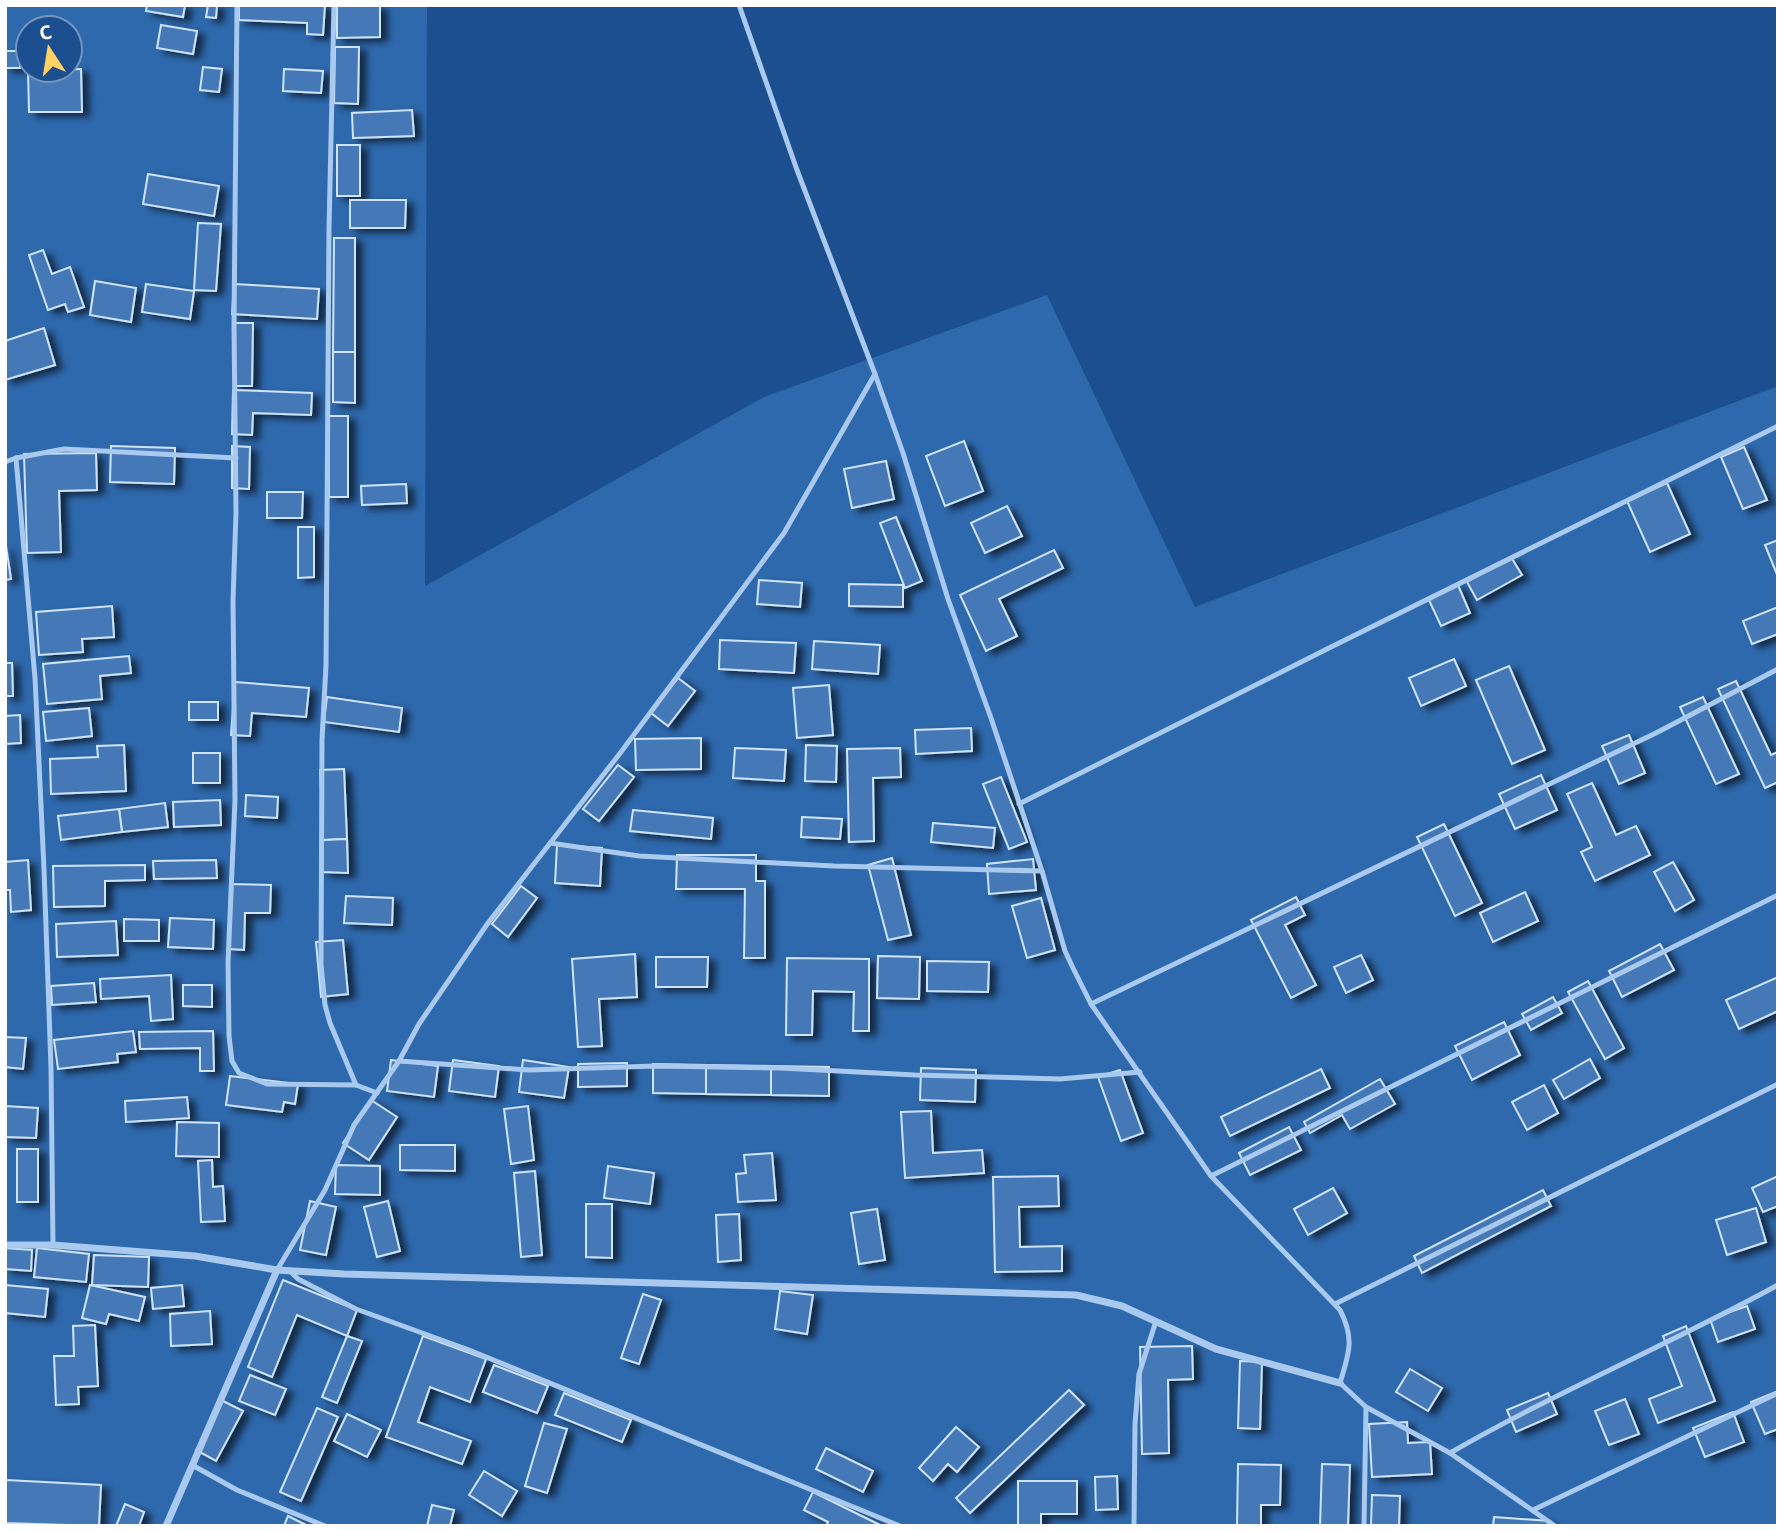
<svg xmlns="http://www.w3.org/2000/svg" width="1783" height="1531" viewBox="0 0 1783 1531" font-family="'Noto Sans',sans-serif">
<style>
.green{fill:#2e69ad;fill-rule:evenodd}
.building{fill:#4478b7;stroke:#cfe3fa;stroke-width:2;filter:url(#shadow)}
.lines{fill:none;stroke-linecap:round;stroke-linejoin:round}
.service{stroke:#a9c9ee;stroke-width:5}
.minor{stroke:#a9c9ee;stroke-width:7}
</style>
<defs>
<filter id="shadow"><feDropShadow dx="7" dy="4" stdDeviation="3.5" flood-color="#0009"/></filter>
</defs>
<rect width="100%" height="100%" fill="#1b4f8f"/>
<!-- green -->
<path class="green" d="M5 5H427L425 586 764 397 1047 295 1195 607 1778 386V1526H5ZM28 28H70V70H28Z"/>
<!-- building -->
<g class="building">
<polygon points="147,5 185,5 183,17 146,11"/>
<polygon points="208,5 217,5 216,18 206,17"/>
<polygon points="239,5 325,5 323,35 307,34 307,23 239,20"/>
<polygon points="337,5 380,6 380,37 337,38"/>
<polygon points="161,25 197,31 193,54 157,48"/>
<polygon points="335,47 359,47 358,104 334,103"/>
<rect x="5" y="51" width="15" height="17"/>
<polygon points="203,67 222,69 219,92 200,90"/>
<polygon points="81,69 82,112 29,112 28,70"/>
<polygon points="284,69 323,71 321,93 283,91"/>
<polygon points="412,110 414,136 353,138 352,113"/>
<rect x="337" y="145" width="23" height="51"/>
<polygon points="148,174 219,186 214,216 143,204"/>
<polygon points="350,200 406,200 405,228 350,228"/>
<polygon points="198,223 221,224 216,291 194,290"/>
<polygon points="334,238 355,238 355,352 333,352"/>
<polygon points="43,250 52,274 70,267 84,307 68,312 65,304 48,310 29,255"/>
<polygon points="95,281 136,288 131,322 90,315"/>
<polygon points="146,284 194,291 190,319 142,312"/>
<polygon points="234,284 319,289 317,319 232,314"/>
<polygon points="235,323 253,323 252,386 234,386"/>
<polygon points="44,328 55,365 5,380 5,341"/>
<polygon points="333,352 355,352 355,403 333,402"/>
<polygon points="233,390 312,393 311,415 253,413 252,435 232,434"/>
<rect x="329" y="416" width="19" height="81"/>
<polygon points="964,441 983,491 945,506 926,456"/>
<polygon points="111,446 175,448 174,484 110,482"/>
<polygon points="232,446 250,447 249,489 232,488"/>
<polygon points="1744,447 1767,500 1743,509 1721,457"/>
<polygon points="96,453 97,490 59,491 61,552 27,553 24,454"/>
<polygon points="886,461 894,499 852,508 844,469"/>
<polygon points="1667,483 1690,534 1650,552 1627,501"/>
<polygon points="406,484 407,503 362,505 361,486"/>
<polygon points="267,492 303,492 302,518 267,518"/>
<polygon points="1007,506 1022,536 985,553 971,523"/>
<polygon points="896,517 922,581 905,588 880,523"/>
<polygon points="298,527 314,527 314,577 298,578"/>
<polygon points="1778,540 1778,577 1765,545"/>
<polygon points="6,546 11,579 5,580 5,547"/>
<polygon points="1054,550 1063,568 999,599 1017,636 986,651 960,595"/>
<polygon points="1511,557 1522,575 1477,600 1467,582"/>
<polygon points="759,580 802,583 800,607 757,604"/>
<polygon points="849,584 903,585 903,607 849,606"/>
<polygon points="1458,585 1470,613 1441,626 1428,598"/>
<polygon points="112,606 114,637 82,639 83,652 39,655 36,612"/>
<polygon points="1778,607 1778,634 1752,644 1743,621"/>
<polygon points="720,640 796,643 794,673 719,669"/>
<polygon points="814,641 880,645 878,674 812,669"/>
<polygon points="129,656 131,673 100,676 102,699 47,704 43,664"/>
<polygon points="1454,659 1466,686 1421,706 1409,678"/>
<polygon points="5,663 12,663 13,696 5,696"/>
<polygon points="1509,666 1545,750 1512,764 1476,680"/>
<polygon points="678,678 695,691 668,726 651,713"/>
<polygon points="1736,681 1771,755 1778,752 1778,782 1765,788 1718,689"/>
<polygon points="235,682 309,688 306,717 252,713 250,736 231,735"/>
<polygon points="829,685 833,735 797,738 793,688"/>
<polygon points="327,697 402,708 399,732 324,722"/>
<polygon points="1703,697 1739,774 1716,784 1680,707"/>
<rect x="189" y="702" width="29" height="18"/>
<polygon points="89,708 92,736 46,741 43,712"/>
<polygon points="20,715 21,743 5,744 5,716"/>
<polygon points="971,728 972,751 916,754 915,730"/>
<polygon points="1629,735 1645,773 1619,784 1602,746"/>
<polygon points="701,738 701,769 636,770 635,739"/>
<polygon points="124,745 126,791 51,794 50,759 98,757 97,746"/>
<polygon points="806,745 837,746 836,782 805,781"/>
<polygon points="735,748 786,750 784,781 733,778"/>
<polygon points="900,748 901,777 873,778 874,841 849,842 847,749"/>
<rect x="193" y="753" width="27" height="30"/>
<polygon points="618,765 634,777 599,821 583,809"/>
<polygon points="344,769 347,839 323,840 320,770"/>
<polygon points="1541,775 1557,810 1515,829 1499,794"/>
<polygon points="1001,777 1027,842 1009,849 983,784"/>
<polygon points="1592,783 1616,835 1636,826 1650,855 1595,881 1581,852 1592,847 1567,794"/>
<polygon points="246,795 278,797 277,818 245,816"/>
<polygon points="220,800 221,825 174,827 173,802"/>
<polygon points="165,803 168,827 122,832 119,809"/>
<polygon points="119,809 122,832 61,840 58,816"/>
<polygon points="633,810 713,818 711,839 630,831"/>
<polygon points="802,817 842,819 840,839 801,837"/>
<polygon points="933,823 995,828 993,848 931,842"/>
<polygon points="1444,824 1482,903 1455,916 1417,837"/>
<polygon points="347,839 348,873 322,872 323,840"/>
<polygon points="557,845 602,848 600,886 555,883"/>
<polygon points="677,855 756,855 756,881 765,881 765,958 744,958 745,889 676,889"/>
<polygon points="892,858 911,935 888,940 868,865"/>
<polygon points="1033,859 1036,890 989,894 987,864"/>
<polygon points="28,860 31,910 11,912 10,890 5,890 5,862"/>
<polygon points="216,860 217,878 154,879 153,861"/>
<polygon points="1673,862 1694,900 1675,911 1654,872"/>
<polygon points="145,865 145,880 105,881 105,906 54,907 53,866"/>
<polygon points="230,884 271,885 270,913 245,913 244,950 229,949"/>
<polygon points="521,886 537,898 508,937 492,924"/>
<polygon points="1525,892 1538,921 1493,942 1480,913"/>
<polygon points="346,896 393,898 392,925 344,923"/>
<polygon points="1296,897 1305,915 1285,925 1316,985 1291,998 1251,920"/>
<polygon points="1041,898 1055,950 1027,958 1012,906"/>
<polygon points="170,918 214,920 213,949 168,947"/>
<polygon points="124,919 159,920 159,941 124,941"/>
<polygon points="116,921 118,955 57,957 56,924"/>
<polygon points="343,940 348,994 321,997 316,942"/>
<polygon points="1660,944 1674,970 1622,997 1609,971"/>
<polygon points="635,954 637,997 599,999 602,1046 578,1047 572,959"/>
<polygon points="1361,955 1373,980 1346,993 1334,967"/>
<polygon points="878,956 920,957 919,999 877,998"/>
<polygon points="656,957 708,957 707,987 656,987"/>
<polygon points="787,958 869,959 869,1031 853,1031 854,992 813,991 812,1035 786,1035"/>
<polygon points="927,961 989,962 988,992 927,991"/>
<polygon points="171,975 173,1019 151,1021 149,996 101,999 100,979"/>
<polygon points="1778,977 1778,1011 1739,1029 1726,1000"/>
<polygon points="1588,981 1624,1048 1605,1059 1568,992"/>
<polygon points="94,983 96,1002 52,1005 51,986"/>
<polygon points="183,985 212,985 212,1007 183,1006"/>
<polygon points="1553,997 1562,1013 1531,1030 1522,1014"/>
<polygon points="1504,1022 1520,1055 1472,1080 1455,1046"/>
<polygon points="133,1031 136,1052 117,1054 118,1062 58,1069 54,1040"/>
<polygon points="213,1031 214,1071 200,1071 200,1048 140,1049 139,1032"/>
<polygon points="5,1037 26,1038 23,1069 5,1067"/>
<polygon points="1590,1059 1600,1078 1564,1099 1553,1080"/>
<polygon points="391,1060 438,1066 434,1097 387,1091"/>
<polygon points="453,1060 499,1066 495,1097 449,1091"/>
<polygon points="523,1060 569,1067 564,1098 519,1092"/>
<polygon points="627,1063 627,1086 578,1087 578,1064"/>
<polygon points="653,1064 706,1065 706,1094 653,1093"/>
<polygon points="706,1065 771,1066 771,1095 706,1094"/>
<polygon points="771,1066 829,1067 829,1096 771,1095"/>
<polygon points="921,1068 976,1070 975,1102 920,1100"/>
<polygon points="1321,1069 1330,1088 1230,1136 1221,1117"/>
<polygon points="1120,1070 1143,1133 1121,1141 1098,1077"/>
<polygon points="230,1076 298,1084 295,1104 284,1102 282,1112 226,1105"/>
<polygon points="1380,1079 1395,1104 1350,1129 1342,1115 1310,1133 1304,1122"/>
<polygon points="1544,1085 1558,1113 1527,1130 1512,1102"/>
<polygon points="187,1097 189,1118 126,1122 125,1101"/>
<polygon points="371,1100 397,1117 369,1160 343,1143"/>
<polygon points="5,1106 38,1108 36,1138 5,1137"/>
<polygon points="528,1106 534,1160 511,1164 504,1109"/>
<polygon points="931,1111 933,1153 982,1150 984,1173 905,1178 901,1112"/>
<polygon points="177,1122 219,1123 219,1157 176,1156"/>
<polygon points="1289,1127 1301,1150 1250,1175 1239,1153"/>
<polygon points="400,1145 455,1145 455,1171 400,1170"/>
<rect x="17" y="1149" width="21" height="53"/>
<polygon points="772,1153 776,1200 738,1202 736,1174 746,1173 744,1155"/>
<polygon points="212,1160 213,1187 223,1186 225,1221 201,1222 198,1161"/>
<polygon points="336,1165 380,1166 380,1195 335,1194"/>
<polygon points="608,1166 654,1173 650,1204 604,1198"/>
<polygon points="535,1171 542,1255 521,1257 514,1173"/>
<polygon points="1058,1176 1059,1206 1019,1207 1020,1247 1062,1246 1062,1271 995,1272 993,1177"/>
<polygon points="1778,1176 1778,1206 1763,1212 1752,1188"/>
<polygon points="1333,1188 1347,1213 1308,1235 1294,1209"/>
<polygon points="1543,1190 1551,1206 1422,1273 1414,1256"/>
<polygon points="310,1201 336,1207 326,1255 300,1250"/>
<polygon points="388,1201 400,1251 377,1257 364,1207"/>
<polygon points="586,1204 612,1204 612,1258 586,1257"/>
<polygon points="1756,1208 1766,1242 1727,1255 1716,1220"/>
<polygon points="877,1209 885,1260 859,1264 851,1213"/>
<polygon points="739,1214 741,1260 718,1262 716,1215"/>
<polygon points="5,1248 32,1250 31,1271 5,1269"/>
<polygon points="37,1248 89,1254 86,1282 34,1277"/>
<polygon points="94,1255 149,1257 148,1287 92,1285"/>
<polygon points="283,1280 357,1310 347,1336 297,1315 272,1377 248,1367"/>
<polygon points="5,1285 48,1289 45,1317 5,1313"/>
<polygon points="90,1285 145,1297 139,1321 109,1314 106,1324 82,1318"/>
<polygon points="182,1285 184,1306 153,1309 151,1288"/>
<polygon points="780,1291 813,1295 807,1334 775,1329"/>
<polygon points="643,1294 661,1300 639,1364 621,1358"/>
<polygon points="1747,1306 1755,1329 1718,1342 1710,1319"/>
<polygon points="210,1311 212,1344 171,1346 170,1314"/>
<polygon points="95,1325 98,1386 78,1387 79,1404 56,1405 54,1356 74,1356 73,1326"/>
<polygon points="1686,1326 1715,1401 1658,1423 1649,1399 1682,1386 1663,1336"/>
<polygon points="347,1336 362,1341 337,1403 322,1397"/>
<polygon points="423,1336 486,1359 470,1402 430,1387 418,1422 471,1441 462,1464 386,1437"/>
<polygon points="1192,1346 1193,1379 1168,1380 1169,1453 1142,1454 1140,1347"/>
<polygon points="1240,1361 1262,1362 1260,1429 1238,1428"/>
<polygon points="494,1365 548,1386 537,1413 483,1392"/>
<polygon points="1410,1369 1442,1388 1428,1411 1396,1392"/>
<polygon points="250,1375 286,1389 275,1415 239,1401"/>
<polygon points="1069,1390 1084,1405 970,1513 956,1498"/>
<polygon points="1778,1391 1778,1429 1765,1434 1751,1402"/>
<polygon points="564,1393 631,1420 622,1442 555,1415"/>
<polygon points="1548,1393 1557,1414 1516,1432 1507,1410"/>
<polygon points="1625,1399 1639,1434 1609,1445 1595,1411"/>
<polygon points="223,1401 243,1411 216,1461 196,1450"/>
<polygon points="317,1408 338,1417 301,1501 280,1492"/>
<polygon points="1733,1412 1744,1442 1705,1457 1693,1428"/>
<polygon points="347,1414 381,1430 367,1457 334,1441"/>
<polygon points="1407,1422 1408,1443 1430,1442 1432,1474 1372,1477 1369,1424"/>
<polygon points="544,1423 567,1429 547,1493 525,1486"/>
<polygon points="956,1427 979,1447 957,1472 948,1464 933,1481 919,1468"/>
<polygon points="826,1448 873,1471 863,1492 816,1469"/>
<polygon points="1238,1464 1281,1465 1280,1505 1261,1505 1261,1526 1237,1526"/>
<polygon points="1322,1464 1350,1465 1348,1526 1320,1526"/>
<polygon points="484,1471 517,1491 502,1516 469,1495"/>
<polygon points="1117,1476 1118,1509 1096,1510 1095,1477"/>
<polygon points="6,1480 101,1485 99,1526 5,1523"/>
<polygon points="1018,1481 1077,1481 1077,1514 1041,1514 1041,1526 1018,1526"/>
<polygon points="813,1492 882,1526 826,1526 828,1522 804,1510"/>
<polygon points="1372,1495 1400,1496 1399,1526 1371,1526"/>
<polygon points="125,1504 144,1512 139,1526 116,1526"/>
<polygon points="432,1505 454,1510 450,1526 427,1526"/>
<polygon points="288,1516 308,1526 284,1526"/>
<polygon points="1494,1517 1550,1521 1549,1526 1493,1526"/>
</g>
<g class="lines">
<!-- service -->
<g class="service">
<polyline points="237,5 234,325 236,512 233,601 235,800 228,963 229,1036 232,1061 239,1073 267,1084 356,1085 377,1093"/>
<polyline points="334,5 329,229 326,665 322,740 321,965 325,1005 330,1023 356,1085"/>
<path d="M875 374 903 453 948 599 991 718 1042 871 1065 951 1073 968 1091 1004 1211 1176 1340 1310C1355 1339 1349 1353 1340 1383L1366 1407 1450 1453 1555 1526"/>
<polyline points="16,458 64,449 236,458"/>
<polyline points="5,462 16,458 35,678 44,869 51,1068 53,1245"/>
<polyline points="1019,804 1329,648 1778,426"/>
<polyline points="550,843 639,856 834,866 1042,871"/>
<polyline points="1091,1004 1656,733 1778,669"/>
<polyline points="399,1061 529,1070 656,1066 781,1068 915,1075 1060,1079 1140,1072"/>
<polyline points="1211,1176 1778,895"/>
<polyline points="277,1270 325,1190 354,1125 399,1061 419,1024 488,923 621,752 784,533 875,374 797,170 739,5"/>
<polyline points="290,1271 298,1279 356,1309 469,1350 900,1526"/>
<polyline points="1335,1304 1778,1084"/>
<path d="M1450 1453C1556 1392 1670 1344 1778 1285"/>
<polyline points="192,1465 237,1490 325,1526"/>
<polyline points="1533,1510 1778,1393"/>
<polyline points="1134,1526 1135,1424 1139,1374 1156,1321"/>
<polyline points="1364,1526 1366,1407"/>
</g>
<!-- minor -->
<g class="minor">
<polyline points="5,1245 53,1245 195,1256 277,1270 344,1274 1076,1295 1122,1306 1216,1349 1340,1383"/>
<polyline points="166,1526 277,1270"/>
</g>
</g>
<!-- border -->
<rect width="1783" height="1531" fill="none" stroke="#ffffff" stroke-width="14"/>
<!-- north arrow -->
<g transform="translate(49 49) rotate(348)"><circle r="33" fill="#1b4f8f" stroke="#7695bc" stroke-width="2"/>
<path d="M0-5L12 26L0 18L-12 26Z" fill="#ffd166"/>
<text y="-10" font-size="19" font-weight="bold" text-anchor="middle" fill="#ffffff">С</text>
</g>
</svg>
